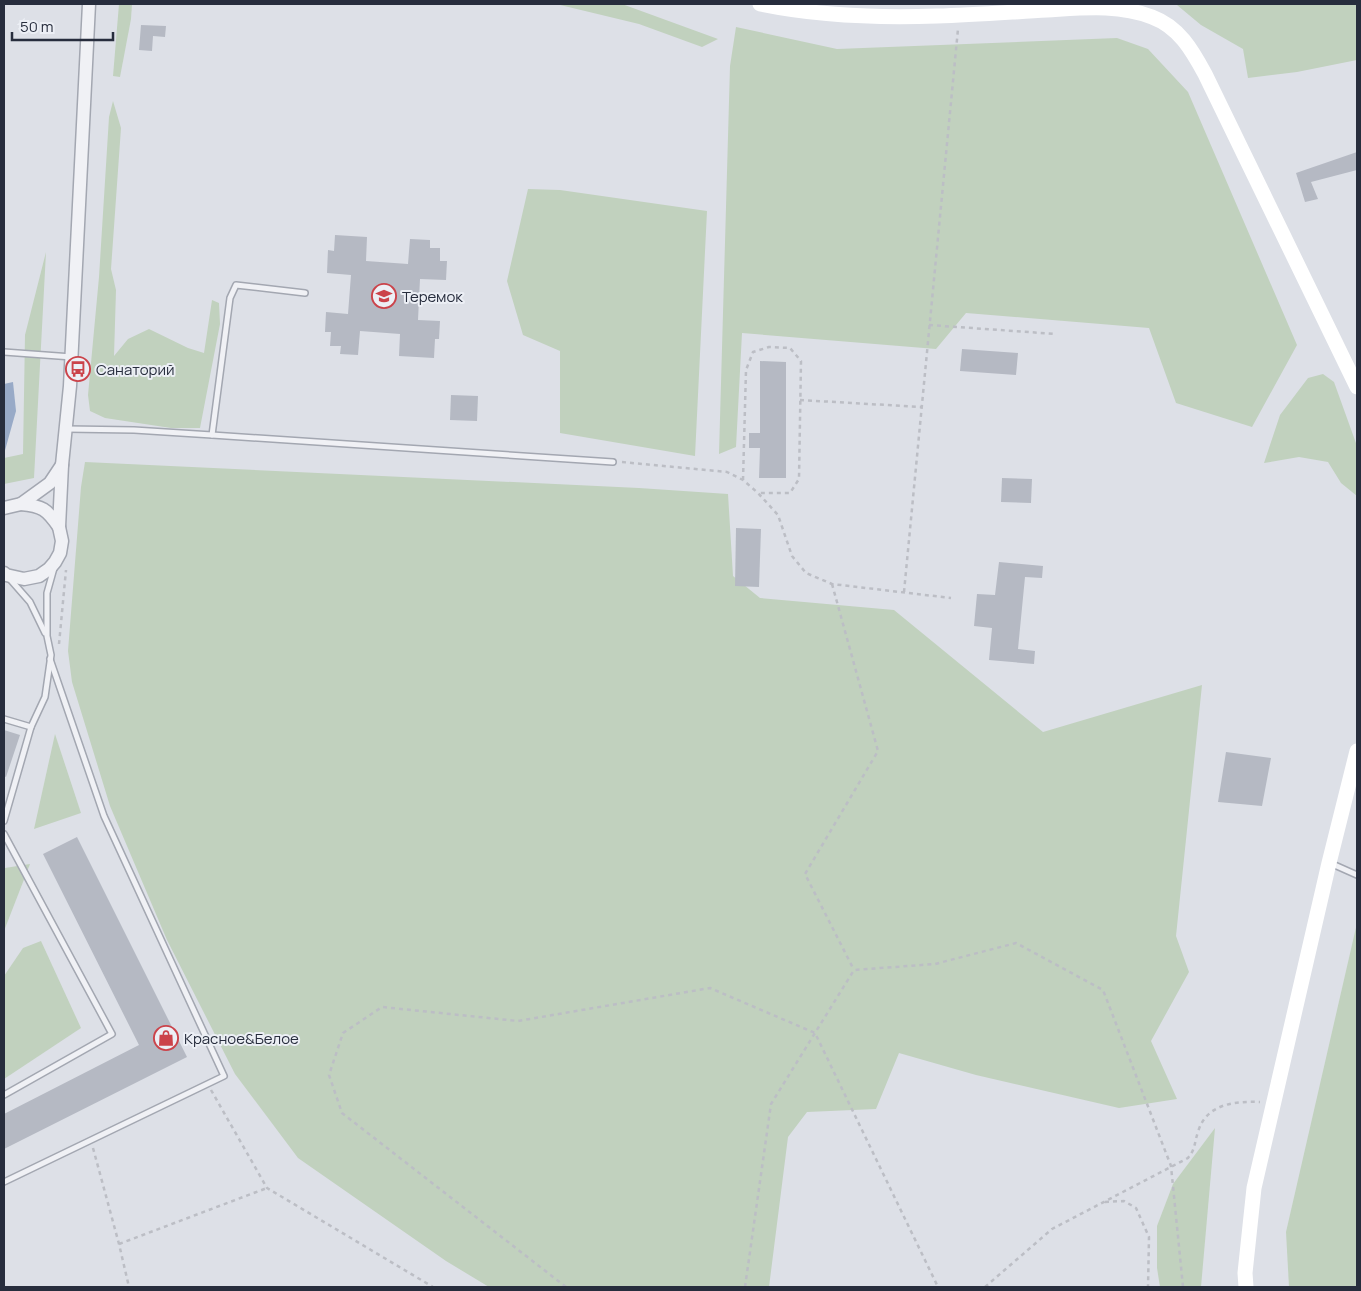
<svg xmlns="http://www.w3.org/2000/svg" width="1361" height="1291" viewBox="0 0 1361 1291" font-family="Manrope,sans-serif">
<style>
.green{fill:#c1d1be}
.water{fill:#98aac7}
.building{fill:#b5b9c3}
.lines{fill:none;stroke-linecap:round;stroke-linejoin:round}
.service-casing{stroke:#a3a7b1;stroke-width:8}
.tertiary-casing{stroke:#a3a7b1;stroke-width:15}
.path{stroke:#bcbec5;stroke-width:2.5;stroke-dasharray:4 4;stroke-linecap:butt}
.service{stroke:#f0f1f5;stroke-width:5}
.tertiary{stroke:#f0f1f5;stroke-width:12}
.secondary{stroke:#fff;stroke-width:15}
.labels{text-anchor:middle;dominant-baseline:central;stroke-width:4;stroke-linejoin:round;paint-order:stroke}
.poi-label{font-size:15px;fill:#272d3d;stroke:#eceff5;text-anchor:start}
</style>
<rect width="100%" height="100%" fill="#dde0e7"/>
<!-- green -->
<g class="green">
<polygon points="119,4 132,4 131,19 120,77 113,76"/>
<polygon points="556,4 622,4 718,39 702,47 639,24"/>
<polygon points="1177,4 1357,4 1357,60 1297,72 1248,78 1243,49 1201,25 1177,5"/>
<polygon points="736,27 837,49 1117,38 1148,49 1188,92 1297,345 1252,427 1176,403 1149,328 966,313 936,349 742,333 736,447 719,454 730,66"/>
<polygon points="113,101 121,128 111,269 116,290 114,356 128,339 149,329 188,348 204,353 212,300 219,303 220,324 200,428 171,428 105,418 90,411 88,395 99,277 109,117"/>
<polygon points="528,189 560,190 707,211 695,456 560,433 560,351 523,335 507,281"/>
<polygon points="46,252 34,478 4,484 4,458 23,454 25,335"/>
<polygon points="1323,374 1334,382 1357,446 1357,496 1341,483 1328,462 1299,457 1264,463 1280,415 1308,378"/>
<polygon points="85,462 639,488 728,494 733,576 760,598 894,610 1043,732 1202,685 1176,936 1189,972 1151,1041 1177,1099 1119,1108 976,1075 899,1053 876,1109 807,1112 788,1137 769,1287 489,1287 446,1261 298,1158 235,1074 167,940 110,806 72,682 68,651 81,487"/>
<polygon points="55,734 81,813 34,829"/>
<polygon points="30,864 4,931 4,873 5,868"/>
<polygon points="1357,923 1357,1287 1289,1287 1286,1232"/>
<polygon points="41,941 81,1028 4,1079 4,976 23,948"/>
<polygon points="1215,1128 1201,1287 1160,1287 1157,1268 1157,1226 1173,1184"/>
</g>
<!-- water -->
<polygon class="water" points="13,382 16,411 4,454 4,384"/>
<!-- building -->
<g class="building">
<polygon points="141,25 166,26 165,37 153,36 152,51 139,50"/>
<polygon points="1357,152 1357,170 1311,182 1318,199 1305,202 1296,173"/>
<polygon points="335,235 367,237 366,261 408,264 410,239 430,240 430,248 440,248 440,261 447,261 446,280 420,279 418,320 440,321 439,339 435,339 434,358 399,356 400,334 360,331 358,355 340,354 341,346 330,346 331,332 325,332 326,312 348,314 351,275 327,273 328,250 334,251"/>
<polygon points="962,349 1018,353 1016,375 960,371"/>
<polygon points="760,361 786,362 786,478 759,478 760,448 749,448 749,433 760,433"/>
<polygon points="451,395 478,396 477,421 450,420"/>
<polygon points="1002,478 1032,479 1031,503 1001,502"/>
<polygon points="736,528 761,529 759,587 735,586"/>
<polygon points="999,562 1043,566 1042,578 1025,577 1018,649 1035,651 1034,664 989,660 992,628 974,626 977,594 995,595"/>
<polygon points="4,730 20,735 6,777 4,776"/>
<polygon points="1226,752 1271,758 1262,806 1218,802"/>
<polygon points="77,837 187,1057 4,1149 4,1114 139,1045 43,854"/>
</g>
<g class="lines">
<defs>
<g id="service">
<polyline points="4,352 72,357"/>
<polyline points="67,429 134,430 212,435 613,462"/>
<polyline points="212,435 230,298 236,285 305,293"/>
<polyline points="9,578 30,602 45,633"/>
<polyline points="4,719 31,727"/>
<polyline points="4,821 31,727 45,697 51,655 47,636 47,593 54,568"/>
<polyline points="4,834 112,1034 4,1095"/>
<polyline points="1330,863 1357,875"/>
<polyline points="4,1182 224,1076 104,816 50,659"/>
</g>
<g id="tertiary">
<path d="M21 504C42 506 47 509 59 527"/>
<polyline points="4,508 21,504 50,483 62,465"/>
<polyline points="4,573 6,575 24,579 39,576 49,569 55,562 60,553 62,541 59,527 62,465 70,386 89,4"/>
</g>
</defs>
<!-- service casing -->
<use href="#service" class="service-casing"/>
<!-- tertiary casing -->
<use href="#tertiary" class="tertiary-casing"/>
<!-- path -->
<g class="path">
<polyline points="929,325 1056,334"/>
<polyline points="800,400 921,407"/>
<polyline points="622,462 727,472 743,480 758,493 778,515 792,556 806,573 832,584 951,598"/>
<polyline points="743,480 746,370 753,352 769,347 790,348 801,361 799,479 790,493 758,493"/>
<polyline points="832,584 878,751 805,874 854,970"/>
<polyline points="904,592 958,29"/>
<polyline points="59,644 66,570"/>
<polyline points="211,1090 267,1188 433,1287"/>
<polyline points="93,1148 119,1244 129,1287"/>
<polyline points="1105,1202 1124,1201 1136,1208 1149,1237 1148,1287"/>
<polyline points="119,1244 267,1188"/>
<polyline points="566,1287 342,1113 329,1075 343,1033 382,1007 518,1021 710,988 815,1033 938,1287"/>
<polyline points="745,1287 771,1104 854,970 935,964 1016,943 1103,990 1171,1166 1183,1287"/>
<path d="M985 1287 1052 1229 1188 1158C1196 1148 1194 1143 1198 1132 1206 1104 1234 1101 1260 1102"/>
</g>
<!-- service -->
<use href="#service" class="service"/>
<!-- tertiary -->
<use href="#tertiary" class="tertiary"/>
<!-- secondary -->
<g class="secondary">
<path d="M760 4C817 16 879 18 937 16 974 15 1011 12 1047 10 1083 8 1118 4 1152 17 1179 27 1192 50 1205 74L1357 387"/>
<polyline points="1246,1287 1245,1273 1254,1188 1329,863 1357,751"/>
</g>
</g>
<!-- icons -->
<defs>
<symbol id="school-ring" viewBox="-11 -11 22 22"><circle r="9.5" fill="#eceff5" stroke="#cb434a" stroke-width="1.5"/><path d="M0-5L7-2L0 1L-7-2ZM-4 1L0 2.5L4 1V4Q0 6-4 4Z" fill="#cb434a"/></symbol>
<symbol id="bus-ring" viewBox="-11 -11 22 22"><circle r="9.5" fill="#eceff5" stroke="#cb434a" stroke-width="1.5"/><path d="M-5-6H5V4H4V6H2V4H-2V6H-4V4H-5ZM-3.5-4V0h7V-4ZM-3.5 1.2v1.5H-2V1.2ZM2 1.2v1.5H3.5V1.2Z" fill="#cb434a"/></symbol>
<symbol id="shop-ring" viewBox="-11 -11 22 22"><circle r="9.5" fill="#eceff5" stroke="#cb434a" stroke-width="1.5"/><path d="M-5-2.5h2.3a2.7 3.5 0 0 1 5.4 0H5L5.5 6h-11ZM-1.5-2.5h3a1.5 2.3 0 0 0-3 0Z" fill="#cb434a"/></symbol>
</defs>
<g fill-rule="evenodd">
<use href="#school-ring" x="370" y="282" width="28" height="28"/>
<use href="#bus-ring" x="64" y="355" width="28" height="28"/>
<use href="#shop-ring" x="152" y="1024" width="28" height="28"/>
</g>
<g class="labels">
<!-- poi labels -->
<g class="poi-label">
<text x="402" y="296">Теремок</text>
<text x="96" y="369">Санаторий</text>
<text x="184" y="1038">Красное&amp;Белое</text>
</g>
</g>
<!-- border -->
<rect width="1361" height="1291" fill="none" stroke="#272d3d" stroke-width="10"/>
<!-- scale -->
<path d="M12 32v8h101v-8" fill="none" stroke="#272d3d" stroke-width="2.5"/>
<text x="20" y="32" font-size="15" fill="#272d3d" stroke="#eceff5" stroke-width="4" paint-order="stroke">50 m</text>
</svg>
